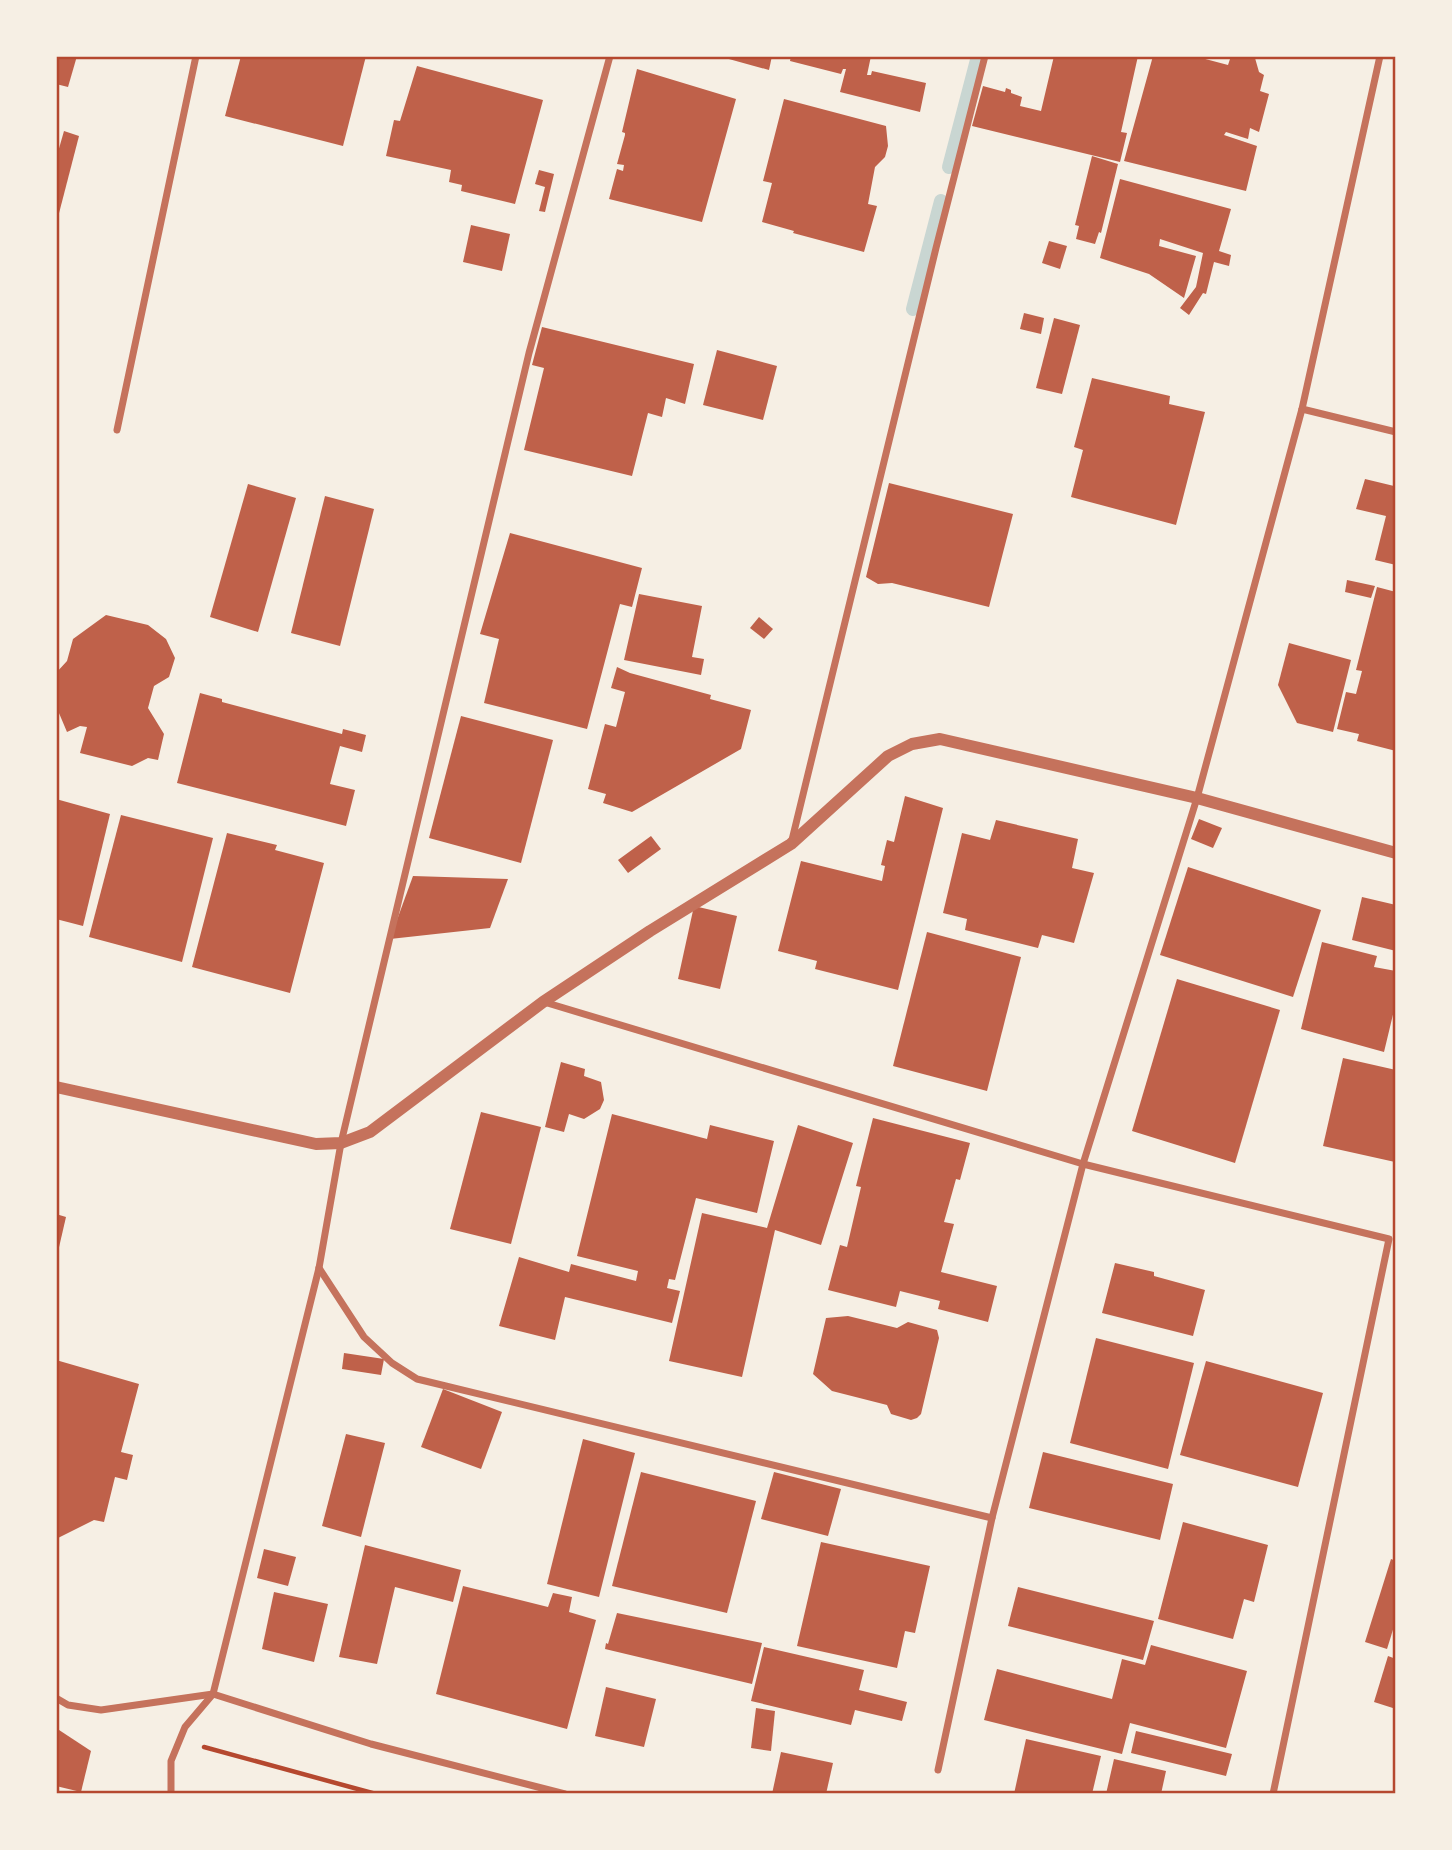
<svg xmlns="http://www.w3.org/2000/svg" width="1452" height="1850" viewBox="0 0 1452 1850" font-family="'Crimson Pro',serif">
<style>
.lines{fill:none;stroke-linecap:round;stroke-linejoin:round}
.stream{stroke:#c9d6d2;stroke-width:14}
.building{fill:#bf614a}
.path{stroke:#b5482f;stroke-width:4.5}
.minor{stroke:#c5725c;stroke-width:7}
.tertiary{stroke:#c5725c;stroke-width:12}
.neatline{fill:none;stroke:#b5482f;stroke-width:2.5}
</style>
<rect width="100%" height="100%" fill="#f6efe4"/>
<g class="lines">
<!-- stream -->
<g class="stream">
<polyline points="949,167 978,56"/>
<polyline points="913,309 941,201"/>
</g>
</g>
<!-- building -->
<g class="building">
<polygon points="56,56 77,56 68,87 56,84"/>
<polygon points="241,56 366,56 343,146 225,116"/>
<polygon points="718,56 772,56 769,70"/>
<polygon points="791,56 871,56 867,75 871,75 872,71 926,83 920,112 840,92 846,69 843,69 841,74 790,61"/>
<polygon points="1054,56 1138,56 1121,132 1127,133 1120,162 972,126 983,86 1005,92 1006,88 1011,90 1011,93 1022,97 1020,106 1041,111"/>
<polygon points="1153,56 1194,56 1228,65 1231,56 1255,58 1259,72 1264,75 1260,91 1269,94 1259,132 1250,128 1248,139 1226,132 1224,135 1257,146 1246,191 1124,161"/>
<polygon points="417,66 543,100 515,204 461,191 462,185 449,182 451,170 386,156 394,120 400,121"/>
<polygon points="637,69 736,99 702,222 609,199 617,169 623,171 624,165 617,164 625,135 625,133 622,132"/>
<polygon points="784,99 886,126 888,146 885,157 875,167 868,204 877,206 864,252 793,233 794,231 762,222 772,183 763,181"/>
<polygon points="64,131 79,136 57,221 56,159"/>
<polygon points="1092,156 1118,164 1101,233 1099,232 1095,244 1076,239 1079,226 1075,225"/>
<polygon points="539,170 554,174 545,212 539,211 545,187 535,184"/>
<polygon points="1120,179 1231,209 1219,251 1231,255 1229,266 1214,262 1206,294 1203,293 1189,315 1180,308 1196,287 1203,253 1160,239 1159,246 1196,256 1184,298 1149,274 1100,258"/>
<polygon points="471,225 510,234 502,271 463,262"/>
<polygon points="1049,241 1067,246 1060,269 1042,263"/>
<polygon points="1024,313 1044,318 1041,334 1020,329"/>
<polygon points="1054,318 1080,325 1062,394 1036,388"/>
<polygon points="542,327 694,364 685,404 666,398 662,417 648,413 632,476 524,450 544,368 532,365"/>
<polygon points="717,350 777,366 763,420 703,405"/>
<polygon points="1092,378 1170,396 1169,404 1205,412 1176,525 1071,497 1083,450 1074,447"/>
<polygon points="1365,479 1394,486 1396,481 1396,565 1375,560 1386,516 1356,509"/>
<polygon points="889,483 1013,514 989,607 892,583 878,584 866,577"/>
<polygon points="248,484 296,498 258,632 210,617"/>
<polygon points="325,496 374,509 340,646 291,633"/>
<polygon points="510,533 642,568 632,607 620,604 587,729 484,703 499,639 480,634"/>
<polygon points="1347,580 1375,586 1371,598 1345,592"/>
<polygon points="1377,587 1396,592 1396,751 1357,741 1359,734 1337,729 1346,692 1356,694 1362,671 1356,670"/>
<polygon points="639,594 702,606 692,657 704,659 701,675 624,660"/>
<polygon points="106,615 148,625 166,639 175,658 169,677 154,686 148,708 164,734 158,760 148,758 132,766 80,753 87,727 80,726 67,732 56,706 56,673 67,661 73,639"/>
<polygon points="759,617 773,629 764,639 750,628"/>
<polygon points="1289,643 1351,660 1333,732 1297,723 1278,685"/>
<polygon points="617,667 630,673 711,695 710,699 751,710 741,749 632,812 603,803 606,794 588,789 605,724 616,727 625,692 611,688"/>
<polygon points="200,693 222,699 222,702 342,734 343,729 366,735 362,752 340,746 330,784 355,790 346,826 177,783"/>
<polygon points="461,716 553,740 521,863 429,838"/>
<polygon points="905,796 943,808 898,990 815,969 817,961 778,951 801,861 882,881 885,866 881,865 887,840 894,842"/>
<polygon points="56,799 110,814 83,926 56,919"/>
<polygon points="121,815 213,838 182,962 89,937"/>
<polygon points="1199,819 1222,828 1213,848 1191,839"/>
<polygon points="996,820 1078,839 1072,868 1094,873 1074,943 1042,935 1038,948 965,930 967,919 943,913 962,833 990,840"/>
<polygon points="227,833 277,845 275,850 324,863 290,993 192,967"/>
<polygon points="651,836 661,849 628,873 618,860"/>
<polygon points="1188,867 1321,910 1293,997 1160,955"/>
<polygon points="413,876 508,879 490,928 390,939"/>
<polygon points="1362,897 1396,905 1396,951 1352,940"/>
<polygon points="694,906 737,916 720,989 678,979"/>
<polygon points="927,932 1021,957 987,1091 893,1066"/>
<polygon points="1322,942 1377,956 1374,967 1396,971 1396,1002 1384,1052 1301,1029"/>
<polygon points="1177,979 1280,1010 1235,1163 1132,1131"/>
<polygon points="1343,1058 1396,1070 1395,1162 1323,1146"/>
<polygon points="561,1062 585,1069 584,1076 601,1082 604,1100 600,1109 584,1119 569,1114 564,1132 545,1127"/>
<polygon points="481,1112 541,1127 511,1244 450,1229"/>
<polygon points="612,1114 707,1139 710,1125 774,1141 757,1213 696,1198 675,1280 669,1279 667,1288 680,1291 672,1323 565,1297 555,1340 499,1326 519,1257 569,1272 571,1264 636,1281 638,1271 577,1256"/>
<polygon points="873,1118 970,1143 960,1180 956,1179 944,1222 954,1224 941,1272 997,1286 988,1322 938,1309 940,1301 900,1291 896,1307 828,1290 840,1245 847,1247 861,1187 856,1186"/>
<polygon points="798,1125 853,1143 821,1245 775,1230 742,1377 669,1361 702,1213 767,1228"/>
<polygon points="56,1214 66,1217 57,1256 56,1256"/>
<polygon points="1115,1263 1154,1272 1154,1276 1205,1290 1193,1336 1102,1313"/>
<polygon points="848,1316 897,1328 908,1322 937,1330 939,1338 921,1414 917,1418 911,1420 891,1414 887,1405 832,1391 813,1374 826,1318"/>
<polygon points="1096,1338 1194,1363 1168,1469 1070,1443"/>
<polygon points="344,1353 384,1359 381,1375 342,1369"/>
<polygon points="56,1360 139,1384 121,1452 133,1455 127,1480 115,1477 104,1522 94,1520 56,1539"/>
<polygon points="1206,1361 1323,1393 1298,1487 1180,1455"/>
<polygon points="443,1389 502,1412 481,1469 421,1447"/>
<polygon points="346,1434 385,1443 361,1537 322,1526"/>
<polygon points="583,1439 635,1453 599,1597 547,1584"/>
<polygon points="1043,1452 1173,1484 1160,1540 1029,1508"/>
<polygon points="641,1472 756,1501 727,1613 612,1586"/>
<polygon points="774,1472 841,1489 828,1536 761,1519"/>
<polygon points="1183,1522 1268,1545 1254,1602 1244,1599 1233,1639 1158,1619"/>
<polygon points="821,1542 930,1566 915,1633 905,1631 897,1668 797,1646"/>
<polygon points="365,1545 461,1570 453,1602 395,1587 377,1664 339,1657"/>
<polygon points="264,1549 296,1557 288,1586 257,1578"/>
<polygon points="1391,1559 1396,1561 1396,1620 1387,1649 1365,1642"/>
<polygon points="463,1586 548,1607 553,1593 572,1597 569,1612 596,1620 567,1729 436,1694"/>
<polygon points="1018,1587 1154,1621 1143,1660 1008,1626"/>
<polygon points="274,1592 328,1604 314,1662 262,1649"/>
<polygon points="617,1613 762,1643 752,1684 605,1649 606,1643 608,1644"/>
<polygon points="1151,1645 1247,1671 1226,1748 1130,1723 1122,1754 984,1720 997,1669 1112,1699 1122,1659 1145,1665"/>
<polygon points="764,1647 864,1670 859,1690 907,1702 902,1721 855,1710 851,1725 751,1701"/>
<polygon points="1388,1656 1396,1659 1396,1709 1374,1702"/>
<polygon points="606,1687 656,1699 644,1747 595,1736"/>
<polygon points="756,1708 775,1711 771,1751 751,1748"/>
<polygon points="56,1728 91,1751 81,1792 56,1786"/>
<polygon points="1136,1731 1232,1754 1226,1776 1131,1753"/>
<polygon points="1026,1739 1101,1756 1092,1794 1014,1794"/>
<polygon points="781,1752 833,1763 826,1794 772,1794"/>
<polygon points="1114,1759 1166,1771 1161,1794 1106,1794"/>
</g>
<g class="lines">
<!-- path -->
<polyline class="path" points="204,1747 376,1794"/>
<!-- minor -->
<g class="minor">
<polyline points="1302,409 1396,432"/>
<polyline points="117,430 196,56"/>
<polyline points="791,844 936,248 985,56"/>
<polyline points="544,1002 1083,1164 1389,1239 1273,1794"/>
<polyline points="319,1268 364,1337 392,1363 417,1379 992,1518"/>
<polyline points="56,1698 68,1705 101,1710 213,1694 371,1744 565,1794"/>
<polyline points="938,1770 992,1518 1083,1164 1197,798 1302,409 1380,56"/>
<polyline points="171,1794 171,1761 185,1727 213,1694 319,1268 341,1143 529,353 610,56"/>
</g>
<!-- tertiary -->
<polyline class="tertiary" points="56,1087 316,1144 341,1143 370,1132 543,1002 650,931 791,844 888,756 912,744 940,739 1197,798 1396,853"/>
</g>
<!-- border -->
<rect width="1452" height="1850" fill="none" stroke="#f6efe4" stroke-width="116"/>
<rect x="58" y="58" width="1336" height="1734" class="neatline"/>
</svg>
